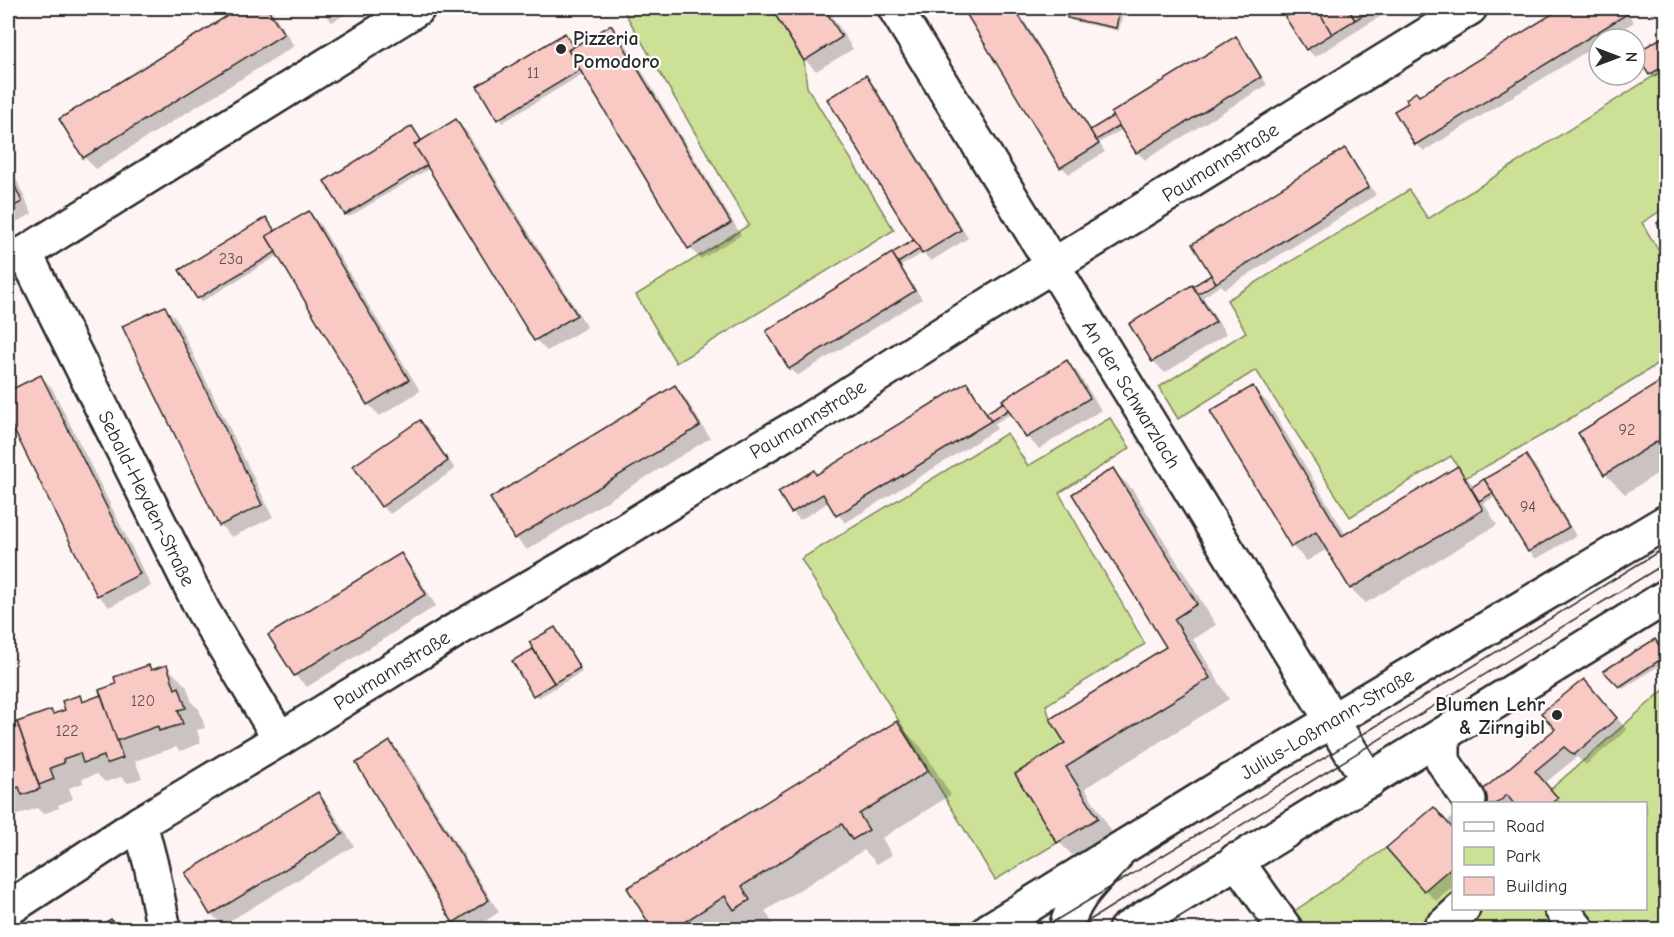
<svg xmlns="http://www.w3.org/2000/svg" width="1674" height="937" viewBox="0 0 1674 937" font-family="'Comic Neue',sans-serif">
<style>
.green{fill:#cce196;stroke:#7c8660;stroke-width:1.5}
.shadow{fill:#0003;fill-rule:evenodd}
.building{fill:#f9c9c3;stroke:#2b2b2b;stroke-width:1.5}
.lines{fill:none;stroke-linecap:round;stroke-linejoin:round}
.minor-casing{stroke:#2b2b2b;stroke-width:38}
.major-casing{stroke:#2b2b2b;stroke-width:38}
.minor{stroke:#fff;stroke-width:33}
.major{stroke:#fff;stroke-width:33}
.tram{stroke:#2b2b2b;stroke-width:1.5}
.poi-dot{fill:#2b2b2b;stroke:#fff;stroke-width:2}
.labels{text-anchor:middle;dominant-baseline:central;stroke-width:4.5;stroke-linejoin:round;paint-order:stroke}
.number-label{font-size:16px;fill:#5e5251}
.poi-label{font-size:20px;font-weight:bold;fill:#2b2b2b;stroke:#fff;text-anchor:start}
.street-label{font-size:20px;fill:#2b2b2b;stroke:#fff}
</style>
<rect width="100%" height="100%" fill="#fef4f3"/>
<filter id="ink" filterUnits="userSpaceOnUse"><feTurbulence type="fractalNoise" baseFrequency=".0167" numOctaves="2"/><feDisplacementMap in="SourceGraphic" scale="12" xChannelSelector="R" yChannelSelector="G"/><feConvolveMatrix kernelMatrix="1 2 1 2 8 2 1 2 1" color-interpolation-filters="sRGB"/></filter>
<g filter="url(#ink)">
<!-- green -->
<g class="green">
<polygon points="622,8 771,8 804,61 807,87 894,230 676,363 636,295 749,225"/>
<polygon points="1666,68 1666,207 1642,223 1666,263 1666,359 1553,429 1465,478 1451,456 1350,517 1256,370 1178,419 1159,387 1246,332 1227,300 1409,190 1428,219"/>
<polygon points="1110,418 1130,448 1059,493 1145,644 1046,705 1050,719 1065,743 1015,774 1057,843 995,880 801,559 1007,433 1028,466"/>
<polygon points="1666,688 1666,929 1267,930 1386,848 1424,890 1453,865 1454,908 1646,908 1646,804 1535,803"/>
</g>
<!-- shadow -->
<g class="shadow">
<polygon points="243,8 270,8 294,46 96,169 84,157 61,120"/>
<polygon points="319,8 356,8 332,22"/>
<polygon points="773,8 827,8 853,49 816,71 805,60"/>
<polygon points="982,8 1016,8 1092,131 1236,38 1243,46 1267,85 1145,160 1137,152 1123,129 1099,143 1105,152 1069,174 1062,167 970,15"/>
<polygon points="1070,8 1124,8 1119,31 1072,21 1068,17"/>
<polygon points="1303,8 1394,8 1315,57 1307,49 1287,17"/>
<polygon points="1565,8 1625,8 1634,22 1607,39 1599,39 1599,44 1424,151 1416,144 1410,103"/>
<polygon points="610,26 622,38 741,235 701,259 690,248 584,73 502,123 479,87 565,35 574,48"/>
<polygon points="1661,39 1666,47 1666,70 1654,78 1638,54"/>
<polygon points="866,77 874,85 968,238 931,261 923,253 901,266 922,299 797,376 790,368 916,241"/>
<polygon points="456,121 467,132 587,327 547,351 536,340 430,168 349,217 346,214 416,132 422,142"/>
<path d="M1344 150 1352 158 1376 195 1225 289 1221 285 1203 297 1226 334 1165 373 1153 361 1131 325 1213 276ZM1222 277 1223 280 1200 295 1198 292Z"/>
<polygon points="8,161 32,214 8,226"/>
<polygon points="308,213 320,224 420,391 380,416 368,404 279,255 201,302 198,298 276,232"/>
<polygon points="165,307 176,319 273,517 232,537 220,525"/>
<polygon points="1067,362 1078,373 1101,410 1039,449 1027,437 1012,413 994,424 997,429 845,523 829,502 800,520 792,512 814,472 817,476 967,384 974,392 988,414 1003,404 1008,409"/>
<polygon points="41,376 52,388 151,586 109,607 98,595 8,414 8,393"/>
<polygon points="1666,380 1666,468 1625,494 1605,474 1580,434"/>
<polygon points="674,387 686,399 710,438 527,550 516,538 492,498"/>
<polygon points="1253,388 1268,403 1346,535 1458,468 1475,487 1526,457 1534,464 1576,536 1536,559 1529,551 1496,496 1484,503 1497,525 1366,603 1351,589 1327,549 1307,561 1292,546"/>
<polygon points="420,422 428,429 455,469 390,514 382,506 355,466"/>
<polygon points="1113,470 1133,490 1216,625 1193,639 1229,699 1085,788 1116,839 1079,862 1059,842 1067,744 1168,648"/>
<polygon points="400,555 412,567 436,606 307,687 295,675"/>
<polygon points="558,632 582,672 538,698 515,661"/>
<polygon points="1658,644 1666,657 1666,661 1623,689 1606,671"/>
<polygon points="149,667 153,671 167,667 187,687 192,703 199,709 205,728 197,730 201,743 180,751 176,747 135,761 142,778 128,783 121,777 105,782 97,774 82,779 83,783 69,788 73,799 58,805 59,808 43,814 37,808 8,818 8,727 51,712 54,715 67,711 79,697 85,702 103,696"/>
<polygon points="1595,692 1627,730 1586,765 1577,757 1545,783 1562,804 1468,804 1557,729"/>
<polygon points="897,723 921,747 951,795 882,838 892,855 877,864 864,850 765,911 773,924 765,930 756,930 748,921 735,930 654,930"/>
<polygon points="390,743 401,754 499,912 472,930 462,930 454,922"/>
<polygon points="318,794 329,806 354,846 223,925 211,914"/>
<polygon points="1454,816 1454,886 1436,901 1425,890 1446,822"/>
</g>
<!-- building -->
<g class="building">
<polygon points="240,8 267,8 284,34 83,158 59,119"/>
<polygon points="771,8 824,8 842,37 804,61"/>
<polygon points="980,8 1014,8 1099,144 1060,168 967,15"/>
<polygon points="1069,8 1120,8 1116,28 1067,18"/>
<polygon points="1300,8 1317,8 1332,34 1306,50 1285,17"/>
<polygon points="1317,8 1348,8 1355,20 1332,34"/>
<polygon points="1348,8 1375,8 1355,20"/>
<polygon points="1562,8 1623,8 1627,14 1415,145 1394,111 1408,103 1406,99 1416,92 1419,96"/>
<polygon points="611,25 731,223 688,249 568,50"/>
<polygon points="565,33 573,47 568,50 580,70 497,120 477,86"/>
<polygon points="1236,36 1261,77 1136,153 1111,113"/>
<polygon points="1661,38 1666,46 1666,65 1649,75 1635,53"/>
<polygon points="866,75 961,230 922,254 827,99"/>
<polygon points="1113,116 1119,126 1096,140 1090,130"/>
<polygon points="456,119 577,315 534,341 414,145"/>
<polygon points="412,126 421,140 414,145 427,165 345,215 324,181"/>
<polygon points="1345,148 1369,187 1216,283 1192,244"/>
<polygon points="8,171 22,202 8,209"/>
<polygon points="309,211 409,380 367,405 266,236"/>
<polygon points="1666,216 1666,238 1657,223"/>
<polygon points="266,217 275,231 266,236 276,252 197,299 179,270"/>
<polygon points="914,240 920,249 898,263 892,253"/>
<polygon points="892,253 915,291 789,369 766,331"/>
<polygon points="1211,275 1216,283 1198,294 1193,286"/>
<polygon points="1192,285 1216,322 1152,362 1129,324"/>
<polygon points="165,306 262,505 219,526 122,326"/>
<polygon points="1067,360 1090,398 1026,438 1002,400"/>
<polygon points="41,375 140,574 97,596 8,418 8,391"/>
<polygon points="1666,378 1666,436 1604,475 1578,433"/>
<polygon points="967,382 991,421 836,516 823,494 791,513 778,492 814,470 816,475"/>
<polygon points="675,385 700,426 514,539 490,498"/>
<polygon points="1253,386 1342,536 1458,466 1483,510 1350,589 1316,532 1291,547 1210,411"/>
<polygon points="1004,402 1008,410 991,421 986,413"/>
<polygon points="420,420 448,461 381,507 353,466"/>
<polygon points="1526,455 1569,527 1528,552 1484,479"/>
<polygon points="1113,468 1197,604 1174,619 1210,678 1066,767 1098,818 1057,843 1015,774 1065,743 1050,719 1166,647 1072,494"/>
<polygon points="1484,479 1493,493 1479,501 1471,488"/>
<polygon points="401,553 426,594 294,676 268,635"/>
<polygon points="555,627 580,668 554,683 529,642"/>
<polygon points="1655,639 1666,656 1619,687 1603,671"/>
<polygon points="533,649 554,683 533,696 512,661"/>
<polygon points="149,665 151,670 167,665 175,689 179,687 186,708 178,710 183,724 159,731 158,726 116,741 99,690 116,684 114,677"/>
<polygon points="1584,679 1617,718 1574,755 1564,747 1535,771 1558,798 1552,804 1514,804 1507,795 1496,804 1466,804 1555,729 1541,713"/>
<polygon points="80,695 82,702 101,695 123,758 106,764 104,756 83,763 80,753 63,759 64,763 50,768 54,779 39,785 17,722 51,710 53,714 65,710 62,701"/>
<polygon points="897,721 928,771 859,814 869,830 852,840 842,824 742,886 750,900 734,910 725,896 672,930 653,930 627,888"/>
<polygon points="17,722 40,789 22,795 19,787 8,791 8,725"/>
<polygon points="390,741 489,900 453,923 356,763"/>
<polygon points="318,792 343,834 210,915 185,873"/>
<polygon points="1434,807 1454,830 1454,865 1424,891 1386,848"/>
<polygon points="111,919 118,930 92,930"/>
</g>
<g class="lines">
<defs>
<g id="minor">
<path id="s1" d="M895 8 1369 781"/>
<path id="s2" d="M25 253 203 611 280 739"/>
<polyline points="8,260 25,253 418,8"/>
<polyline points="1443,735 1443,761 1469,800"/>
<polyline points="140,823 152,869 164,930"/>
<polyline points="1236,860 1286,930"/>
<polyline points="1561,908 1578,930"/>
<path id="s3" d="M8 909 140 823 280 739 456 630 567 566 711 477 808 420 953 327 1470 8"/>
<path d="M1066 930C1072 898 1094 880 1115 857"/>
<polyline points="1439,930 1463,908"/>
</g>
<g id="major">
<path id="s4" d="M989 930 1227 783 1666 522"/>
<polyline points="1125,930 1666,597"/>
</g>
</defs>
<!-- minor casing -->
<use href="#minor" class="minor-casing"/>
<!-- major casing -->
<use href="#major" class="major-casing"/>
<!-- minor -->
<use href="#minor" class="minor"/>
<!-- major -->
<use href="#major" class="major"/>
<!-- tram -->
<g class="tram">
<polyline points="1040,930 1347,744 1666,547"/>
<polyline points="1074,930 1310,782 1666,563"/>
</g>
</g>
</g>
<!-- markers -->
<g class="poi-dot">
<circle cx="561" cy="49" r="6"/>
<circle cx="1557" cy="715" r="6"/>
</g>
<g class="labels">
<!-- number labels -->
<g class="number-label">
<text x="533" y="73">11</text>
<text x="231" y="259">23a</text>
<text x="1627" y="430">92</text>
<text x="1528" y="507">94</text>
<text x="143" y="701">120</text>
<text x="67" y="731">122</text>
</g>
<!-- poi labels -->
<g class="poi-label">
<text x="573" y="38">Pizzeria<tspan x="573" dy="23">Pomodoro</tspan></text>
<text x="1545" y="704" text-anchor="end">Blumen Lehr<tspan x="1545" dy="23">&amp; Zirngibl</tspan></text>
</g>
<!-- street labels -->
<g class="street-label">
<text stroke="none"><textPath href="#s3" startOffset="1424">Paumannstraße</textPath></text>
<text stroke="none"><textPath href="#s1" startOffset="453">An der Schwarzlach</textPath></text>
<text stroke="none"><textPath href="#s3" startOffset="938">Paumannstraße</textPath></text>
<text stroke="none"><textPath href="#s2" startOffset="274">Sebald-Heyden-Straße</textPath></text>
<text stroke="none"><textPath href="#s3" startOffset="452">Paumannstraße</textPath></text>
<text stroke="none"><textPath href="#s4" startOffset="396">Julius-Loßmann-Straße</textPath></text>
</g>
</g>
<!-- margin -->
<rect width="1674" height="937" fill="none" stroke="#fff" stroke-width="30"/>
<rect x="15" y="15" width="1644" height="907" fill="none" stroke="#2b2b2b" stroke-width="2" filter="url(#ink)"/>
<!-- legend -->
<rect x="1452" y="802" width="195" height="108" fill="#ffffff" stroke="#aaaaaa" stroke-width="1.5"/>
<rect x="1464" y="822" width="30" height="9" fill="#ffffff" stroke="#aaaaaa" stroke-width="1.5"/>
<text x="1506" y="832" font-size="18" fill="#2b2b2b">Road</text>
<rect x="1464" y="847" width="30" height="18" fill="#cce196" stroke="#aaaaaa" stroke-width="1.5"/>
<text x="1506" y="862" font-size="18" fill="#2b2b2b">Park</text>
<rect x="1464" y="877" width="30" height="18" fill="#f9c9c3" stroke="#aaaaaa" stroke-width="1.5"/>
<text x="1506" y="892" font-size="18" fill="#2b2b2b">Building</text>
<!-- north arrow -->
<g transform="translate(1617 57) rotate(90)"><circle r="28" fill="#ffffff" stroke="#aaaaaa" stroke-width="1.5"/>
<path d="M0-4.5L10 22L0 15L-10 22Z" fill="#2b2b2b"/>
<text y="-9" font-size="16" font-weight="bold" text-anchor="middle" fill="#2b2b2b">N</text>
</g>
</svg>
